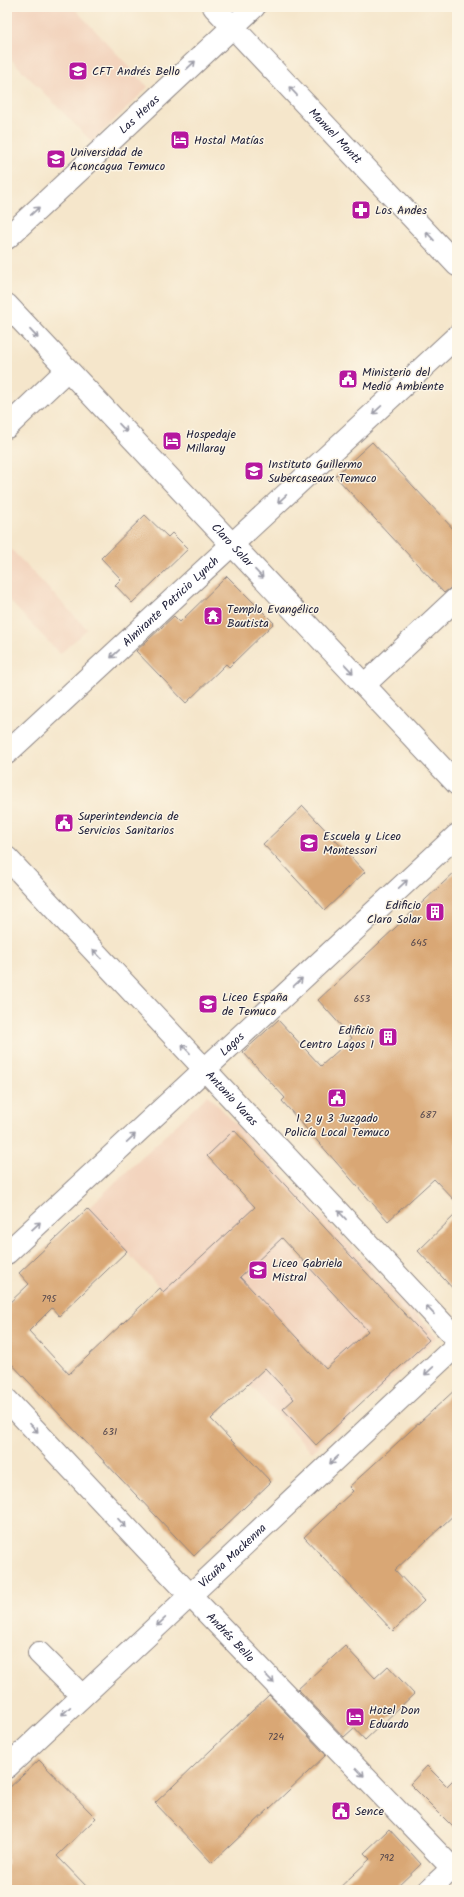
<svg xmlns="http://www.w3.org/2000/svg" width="464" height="1897" viewBox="0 0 464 1897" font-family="Kalam,sans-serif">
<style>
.built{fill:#f3d4be}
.building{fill:#d9a775;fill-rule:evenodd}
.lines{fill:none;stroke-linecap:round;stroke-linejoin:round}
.minor-casing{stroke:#8c8483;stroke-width:24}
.minor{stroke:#fff;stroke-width:22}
.oneway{stroke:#9c9ca7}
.labels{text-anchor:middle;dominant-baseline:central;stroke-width:3;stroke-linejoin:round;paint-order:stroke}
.number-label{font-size:10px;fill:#50434a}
.poi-label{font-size:12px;fill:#22223b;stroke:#fcf5e5;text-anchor:start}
.street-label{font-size:12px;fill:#22223b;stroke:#fcf5e5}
</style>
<rect width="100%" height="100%" fill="#fcf5e5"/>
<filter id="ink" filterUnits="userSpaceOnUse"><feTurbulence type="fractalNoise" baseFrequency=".025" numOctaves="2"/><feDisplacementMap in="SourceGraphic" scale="8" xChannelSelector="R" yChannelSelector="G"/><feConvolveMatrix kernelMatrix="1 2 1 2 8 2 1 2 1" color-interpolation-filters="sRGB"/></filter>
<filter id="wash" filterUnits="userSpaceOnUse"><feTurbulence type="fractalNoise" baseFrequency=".012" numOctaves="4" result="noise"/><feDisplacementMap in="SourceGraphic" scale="16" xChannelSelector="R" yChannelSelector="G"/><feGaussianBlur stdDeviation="0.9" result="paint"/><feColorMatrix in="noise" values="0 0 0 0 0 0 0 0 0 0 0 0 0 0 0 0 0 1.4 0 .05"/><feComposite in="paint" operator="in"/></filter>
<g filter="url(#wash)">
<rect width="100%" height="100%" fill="#f5e6cb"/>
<!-- built -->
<g class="built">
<polygon points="7,7 73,7 148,87 92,142 7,55"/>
<polygon points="7,545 87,629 60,654 7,598"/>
<polygon points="208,1095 437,1337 312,1452 87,1209"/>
</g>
<g id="blocks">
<!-- building -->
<g class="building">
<polygon points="372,442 457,533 457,583 444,593 335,476"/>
<polygon points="145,515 168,537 172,533 188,549 132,603 115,585 121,579 101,558"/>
<polygon points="227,576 274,623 229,667 226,664 186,703 136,651 174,616 180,622"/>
<polygon points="303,806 365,872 325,910 263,844"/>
<polygon points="457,870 457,1203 434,1179 388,1221 282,1101 285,1098 243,1052 278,1020 321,1066 352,1038 318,1000"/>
<path d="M234 1130 429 1340 316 1445 283 1409 294 1399 265 1368 211 1419 271 1482 194 1556 7 1359V1305L29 1284 19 1273 87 1209 127 1251 59 1316 52 1308 29 1331 69 1374 160 1288 163 1292 255 1207 207 1156ZM282 1238 368 1331 326 1369 240 1277Z"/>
<polygon points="457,1213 457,1293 418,1251"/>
<polygon points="457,1388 457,1512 395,1570 424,1601 393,1631 304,1537 353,1491 349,1487"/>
<polygon points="345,1646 375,1678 388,1666 414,1694 365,1740 354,1728 344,1737 298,1689"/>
<polygon points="269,1695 326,1755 212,1863 155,1803"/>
<polygon points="39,1760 96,1818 57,1856 90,1890 7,1890 7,1790"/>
<polygon points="427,1766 447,1786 457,1776 457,1831 410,1784"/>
<polygon points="389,1829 421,1864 394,1890 337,1890 370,1859 364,1853"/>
</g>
</g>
</g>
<g filter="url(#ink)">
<use href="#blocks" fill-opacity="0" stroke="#8c8483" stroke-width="1"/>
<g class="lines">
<defs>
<g id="minor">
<path id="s1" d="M214 7 457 265"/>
<path id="s2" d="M7 238 254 7"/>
<path id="s3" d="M7 305 457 784"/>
<polyline points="7,427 67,370"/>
<polyline points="364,685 457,598"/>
<path id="s4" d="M7 753 457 336"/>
<path id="s5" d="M7 858 457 1339"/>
<path id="s6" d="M7 1253 457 835"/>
<path id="s7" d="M7 1400 190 1595 457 1873"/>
<polyline points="39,1653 82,1696"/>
<path id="s8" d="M7 1767 457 1345"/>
<polyline points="429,1890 457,1864"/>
</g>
</defs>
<!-- minor casing -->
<use href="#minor" class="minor-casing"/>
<!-- minor -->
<use href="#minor" class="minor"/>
</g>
<!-- one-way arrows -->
<defs><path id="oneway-shaft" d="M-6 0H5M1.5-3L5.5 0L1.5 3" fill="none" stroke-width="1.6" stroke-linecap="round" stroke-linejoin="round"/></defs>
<g class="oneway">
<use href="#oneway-shaft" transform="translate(191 65) rotate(-43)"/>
<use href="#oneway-shaft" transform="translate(293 91) rotate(-133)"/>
<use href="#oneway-shaft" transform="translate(35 211) rotate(-43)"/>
<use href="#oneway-shaft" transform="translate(430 236) rotate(-133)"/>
<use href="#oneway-shaft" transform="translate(34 334) rotate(47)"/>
<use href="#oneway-shaft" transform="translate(377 410) rotate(137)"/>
<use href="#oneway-shaft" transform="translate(123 428) rotate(47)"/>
<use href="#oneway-shaft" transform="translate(282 499) rotate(137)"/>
<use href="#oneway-shaft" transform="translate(259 574) rotate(47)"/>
<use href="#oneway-shaft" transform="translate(115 654) rotate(137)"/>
<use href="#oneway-shaft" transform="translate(349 669) rotate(47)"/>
<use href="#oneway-shaft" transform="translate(403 884) rotate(-43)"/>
<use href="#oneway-shaft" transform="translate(97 954) rotate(-133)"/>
<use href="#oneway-shaft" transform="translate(298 982) rotate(-43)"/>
<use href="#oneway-shaft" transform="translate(186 1049) rotate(-133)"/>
<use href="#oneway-shaft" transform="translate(131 1138) rotate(-43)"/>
<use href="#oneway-shaft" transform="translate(342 1215) rotate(-133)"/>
<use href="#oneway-shaft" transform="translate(36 1226) rotate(-43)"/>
<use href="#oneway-shaft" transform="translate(430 1310) rotate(-133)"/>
<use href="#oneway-shaft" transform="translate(429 1371) rotate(137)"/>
<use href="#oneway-shaft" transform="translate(34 1428) rotate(47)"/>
<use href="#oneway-shaft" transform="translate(334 1460) rotate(137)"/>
<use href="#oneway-shaft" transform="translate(122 1523) rotate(47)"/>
<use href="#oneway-shaft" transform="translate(161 1622) rotate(137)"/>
<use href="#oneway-shaft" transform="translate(270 1679) rotate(46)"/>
<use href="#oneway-shaft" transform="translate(66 1711) rotate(137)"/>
<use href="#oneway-shaft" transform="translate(360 1772) rotate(46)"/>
</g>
</g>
<!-- icons -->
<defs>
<symbol id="university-square" viewBox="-11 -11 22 22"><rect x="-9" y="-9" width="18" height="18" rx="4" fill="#b5179e" stroke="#fcf5e5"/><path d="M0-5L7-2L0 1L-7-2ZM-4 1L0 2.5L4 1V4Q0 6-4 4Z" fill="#fff"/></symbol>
<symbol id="hotel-square" viewBox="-11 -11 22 22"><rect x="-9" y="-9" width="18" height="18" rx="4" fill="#b5179e" stroke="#fcf5e5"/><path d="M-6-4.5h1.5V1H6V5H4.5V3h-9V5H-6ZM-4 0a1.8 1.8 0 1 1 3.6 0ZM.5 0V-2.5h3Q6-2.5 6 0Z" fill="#fff"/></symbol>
<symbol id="pharmacy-square" viewBox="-11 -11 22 22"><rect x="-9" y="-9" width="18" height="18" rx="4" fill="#b5179e" stroke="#fcf5e5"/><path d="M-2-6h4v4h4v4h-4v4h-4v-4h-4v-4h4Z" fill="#fff"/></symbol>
<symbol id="civic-square" viewBox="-11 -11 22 22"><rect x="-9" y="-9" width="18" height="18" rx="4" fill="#b5179e" stroke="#fcf5e5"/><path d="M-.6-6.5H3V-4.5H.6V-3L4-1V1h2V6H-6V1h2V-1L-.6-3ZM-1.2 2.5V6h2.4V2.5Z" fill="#fff"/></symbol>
<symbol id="temple-square" viewBox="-11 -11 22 22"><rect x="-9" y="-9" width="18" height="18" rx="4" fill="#b5179e" stroke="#fcf5e5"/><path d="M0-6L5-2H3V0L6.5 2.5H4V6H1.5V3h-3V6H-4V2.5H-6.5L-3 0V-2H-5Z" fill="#fff"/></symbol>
<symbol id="school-square" viewBox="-11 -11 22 22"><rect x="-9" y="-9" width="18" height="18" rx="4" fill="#b5179e" stroke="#fcf5e5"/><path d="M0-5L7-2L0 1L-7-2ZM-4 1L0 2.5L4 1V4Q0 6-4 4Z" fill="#fff"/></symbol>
<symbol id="building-square" viewBox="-11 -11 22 22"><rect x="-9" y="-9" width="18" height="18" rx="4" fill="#b5179e" stroke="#fcf5e5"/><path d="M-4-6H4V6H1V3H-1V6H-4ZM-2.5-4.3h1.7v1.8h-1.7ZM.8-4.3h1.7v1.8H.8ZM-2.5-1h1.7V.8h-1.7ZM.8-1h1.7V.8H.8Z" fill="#fff"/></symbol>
</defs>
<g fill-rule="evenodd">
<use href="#university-square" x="67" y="60" width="22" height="22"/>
<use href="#hotel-square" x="169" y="129" width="22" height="22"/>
<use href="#university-square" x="45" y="148" width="22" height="22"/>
<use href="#pharmacy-square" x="350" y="199" width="22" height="22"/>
<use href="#civic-square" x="337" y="368" width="22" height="22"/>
<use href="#hotel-square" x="161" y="430" width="22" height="22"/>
<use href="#university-square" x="243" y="460" width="22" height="22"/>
<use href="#temple-square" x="202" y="605" width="22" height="22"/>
<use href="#civic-square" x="53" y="812" width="22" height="22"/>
<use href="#school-square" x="298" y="832" width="22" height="22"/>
<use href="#building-square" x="424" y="901" width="22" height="22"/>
<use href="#school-square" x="197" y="993" width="22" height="22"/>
<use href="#building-square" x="377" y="1026" width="22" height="22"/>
<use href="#civic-square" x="326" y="1087" width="22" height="22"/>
<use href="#school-square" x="247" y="1259" width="22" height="22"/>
<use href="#hotel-square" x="344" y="1706" width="22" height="22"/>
<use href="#civic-square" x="330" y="1800" width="22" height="22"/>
</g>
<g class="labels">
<!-- number labels -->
<g class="number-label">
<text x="419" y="943">645</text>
<text x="362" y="999">653</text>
<text x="428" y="1115">687</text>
<text x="49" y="1299">795</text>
<text x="110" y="1432">631</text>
<text x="276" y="1737">724</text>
<text x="387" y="1858">792</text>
</g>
<!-- poi labels -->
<g class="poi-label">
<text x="92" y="71">CFT Andrés Bello</text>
<text x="194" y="140">Hostal Matías</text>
<text x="70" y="152">Universidad de<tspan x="70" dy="14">Aconcagua Temuco</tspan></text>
<text x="375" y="210">Los Andes</text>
<text x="362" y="372">Ministerio del<tspan x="362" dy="14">Medio Ambiente</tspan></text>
<text x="186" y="434">Hospedaje<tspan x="186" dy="14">Millaray</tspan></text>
<text x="268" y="464">Instituto Guillermo<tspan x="268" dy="14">Subercaseaux Temuco</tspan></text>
<text x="227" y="609">Templo Evangélico<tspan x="227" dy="14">Bautista</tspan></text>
<text x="78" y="816">Superintendencia de<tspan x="78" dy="14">Servicios Sanitarios</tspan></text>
<text x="323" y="836">Escuela y Liceo<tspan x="323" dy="14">Montessori</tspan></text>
<text x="421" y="905" text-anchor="end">Edificio<tspan x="421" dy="14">Claro Solar</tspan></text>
<text x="222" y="997">Liceo España<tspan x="222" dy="14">de Temuco</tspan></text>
<text x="374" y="1030" text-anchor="end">Edificio<tspan x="374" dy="14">Centro Lagos I</tspan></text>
<text x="337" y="1118" text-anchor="middle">1 2 y 3 Juzgado<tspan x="337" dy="14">Policía Local Temuco</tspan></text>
<text x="272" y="1263">Liceo Gabriela<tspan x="272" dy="14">Mistral</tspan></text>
<text x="369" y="1710">Hotel Don<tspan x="369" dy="14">Eduardo</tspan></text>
<text x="355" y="1811">Sence</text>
</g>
<!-- street labels -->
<g class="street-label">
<text stroke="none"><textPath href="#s2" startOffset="181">Las Heras</textPath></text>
<text stroke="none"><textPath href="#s1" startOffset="177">Manuel Montt</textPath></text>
<text stroke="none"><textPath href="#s3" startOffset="329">Claro Solar</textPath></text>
<text stroke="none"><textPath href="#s4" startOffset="223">Almirante Patricio Lynch</textPath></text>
<text stroke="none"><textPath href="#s6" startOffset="307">Lagos</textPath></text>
<text stroke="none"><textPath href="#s5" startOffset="329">Antonio Varas</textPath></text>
<text stroke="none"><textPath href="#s8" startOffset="309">Vicuña Mackenna</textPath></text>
<text stroke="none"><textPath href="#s7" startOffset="326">Andrés Bello</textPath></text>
</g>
</g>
<!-- margin -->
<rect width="464" height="1897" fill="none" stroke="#fcf5e5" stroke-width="24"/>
</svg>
